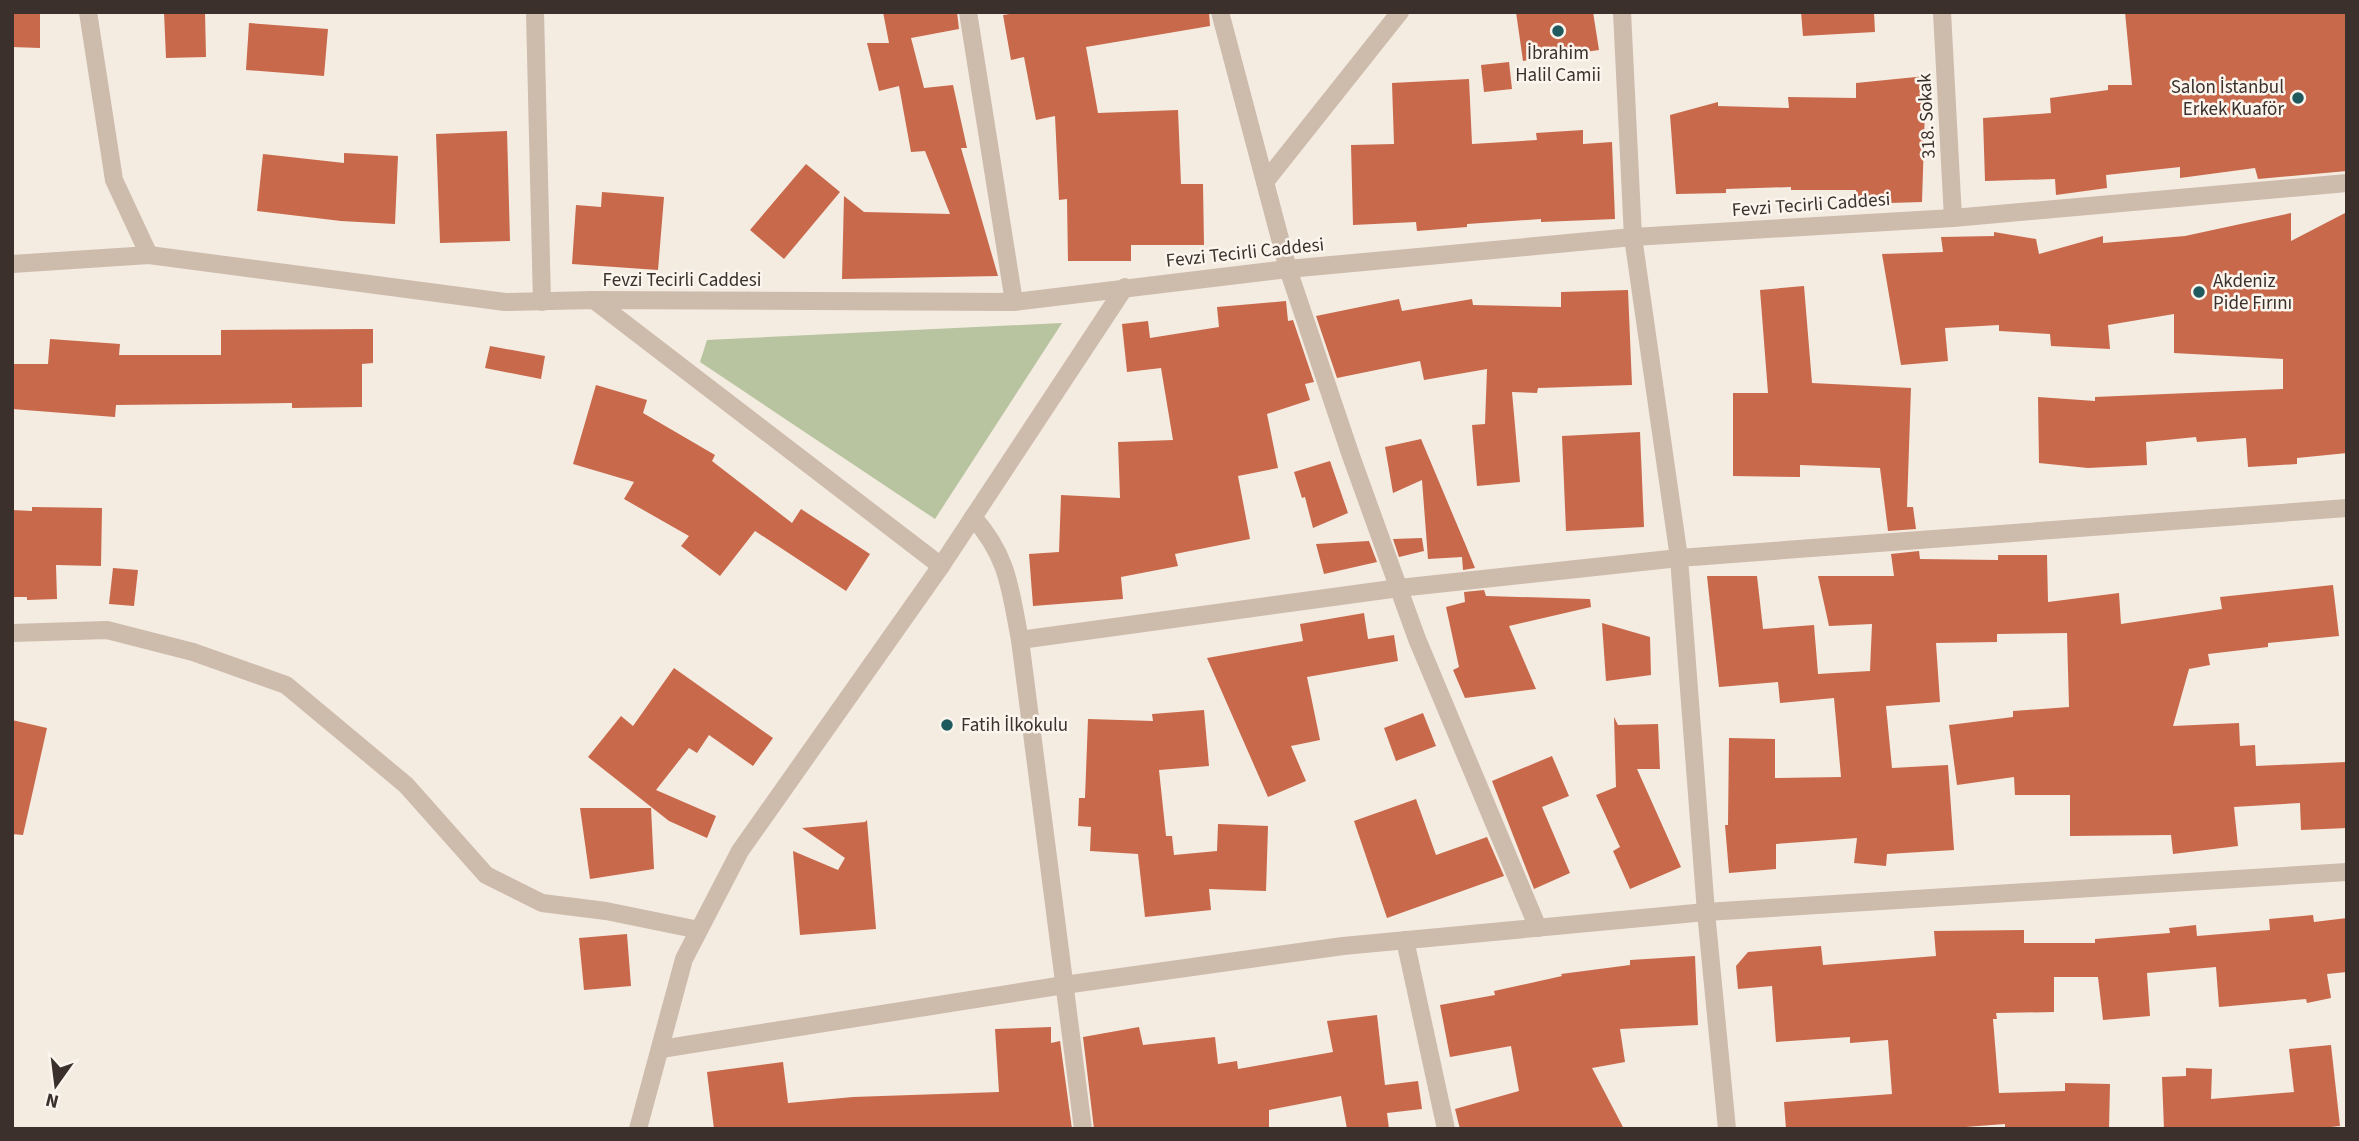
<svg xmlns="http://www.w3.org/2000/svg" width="2359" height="1141" viewBox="0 0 2359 1141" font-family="'Source Sans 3',sans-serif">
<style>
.green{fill:#b8c4a0}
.building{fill:#c8694b}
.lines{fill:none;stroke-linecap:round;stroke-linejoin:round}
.minor{stroke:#cdbbac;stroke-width:18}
.poi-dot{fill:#1f5a5e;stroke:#fbf5ee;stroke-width:2.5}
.labels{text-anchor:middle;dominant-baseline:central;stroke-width:5;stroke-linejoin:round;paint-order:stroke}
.poi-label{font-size:19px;fill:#3b302b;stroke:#fbf5ee;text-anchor:start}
.street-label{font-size:19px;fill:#3b302b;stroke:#fbf5ee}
</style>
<rect width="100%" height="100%" fill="#f4ebe1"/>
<!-- green -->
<polygon class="green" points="1062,323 935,519 700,362 707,340"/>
<!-- building -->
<g class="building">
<polygon points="12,12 40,12 40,48 12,47"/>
<polygon points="164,12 205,12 206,57 166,58"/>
<polygon points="883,12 957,12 959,29 911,38 924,88 953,85 967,148 961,148 998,276 842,279 844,196 864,212 950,214 925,151 911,152 899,86 879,91 867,43 889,43"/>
<polygon points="1023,12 1209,12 1210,26 1086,47 1098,113 1178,110 1181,184 1203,184 1204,245 1131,245 1131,261 1068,261 1067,199 1059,200 1055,116 1036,120 1024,57 1011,60 1003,15"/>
<polygon points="1516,12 1593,12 1599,50 1523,61"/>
<polygon points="1801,12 1874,12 1875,32 1803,36"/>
<polygon points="2125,12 2347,12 2347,171 2258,179 2255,168 2180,178 2180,167 2106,175 2107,188 2056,195 2055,179 1985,181 1983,118 2051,113 2050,98 2108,90 2108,85 2132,85"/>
<polygon points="249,23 328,29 324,76 246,70"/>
<polygon points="1509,62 1512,89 1484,92 1481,65"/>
<polygon points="1926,76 1922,202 1856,204 1856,190 1791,190 1791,187 1726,189 1726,193 1676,194 1670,115 1718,102 1718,106 1789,108 1788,97 1856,98 1856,83"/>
<polygon points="1469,79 1472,144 1537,140 1536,133 1583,130 1583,144 1612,142 1615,219 1541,222 1541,219 1467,224 1467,227 1417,231 1416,222 1353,225 1351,145 1394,144 1392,83"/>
<polygon points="507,131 510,241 440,243 436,134"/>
<polygon points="344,153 398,156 395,224 341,221 257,211 263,154 344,163"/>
<polygon points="806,164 840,192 784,259 750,230"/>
<polygon points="602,192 664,197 658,270 572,264 576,205 601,207"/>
<polygon points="2347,212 2347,453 2297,458 2297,464 2248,467 2246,438 2197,442 2196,437 2146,442 2147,465 2088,468 2039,463 2038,397 2095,401 2095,397 2283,389 2283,359 2174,353 2174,314 2108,325 2110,349 2051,346 2050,334 1999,331 1999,325 1945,328 1948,361 1901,365 1882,254 1943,252 1941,237 1994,236 1994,232 2036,239 2039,254 2103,236 2103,243 2185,236 2291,213 2291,241"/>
<polygon points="1804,286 1812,383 1911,388 1907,507 1913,507 1916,529 1888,531 1880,468 1800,465 1800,477 1733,476 1733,393 1768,393 1760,290"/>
<polygon points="1628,290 1632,385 1538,388 1537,393 1512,392 1520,482 1477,486 1472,425 1485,424 1487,369 1424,380 1420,361 1337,378 1316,316 1399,299 1402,311 1472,299 1473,305 1561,307 1561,292"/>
<polygon points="1286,301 1288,321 1293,320 1314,382 1305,384 1310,400 1267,414 1278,468 1238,476 1250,539 1175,554 1178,566 1121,577 1123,599 1033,606 1029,554 1059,552 1061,495 1120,498 1118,442 1173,440 1161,368 1127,372 1122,324 1148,321 1150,338 1219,327 1217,307"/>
<polygon points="373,329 373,363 362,364 362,407 292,408 292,403 116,405 115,417 12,409 12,364 48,364 50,339 120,344 119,355 221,355 221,330"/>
<polygon points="490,346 545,356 541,379 485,368"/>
<polygon points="596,385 647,400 643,413 715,455 712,461 792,523 801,509 870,554 846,591 755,531 720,576 681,546 689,536 624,499 634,482 573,464"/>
<polygon points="1640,432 1644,527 1566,531 1562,436"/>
<polygon points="1421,439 1466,546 1475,568 1463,570 1462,557 1428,559 1422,480 1393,493 1385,447"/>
<polygon points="1330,461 1348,513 1313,528 1305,497 1302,498 1294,472"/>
<polygon points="32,507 102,508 101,566 56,565 57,599 27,600 27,597 12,597 12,510 32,511"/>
<polygon points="1422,538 1424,551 1399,557 1393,539"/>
<polygon points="1369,541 1377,562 1324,574 1316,544"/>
<polygon points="1919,551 1920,559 1998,560 1998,555 2047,555 2048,602 2119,593 2121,624 2222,609 2220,597 2333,585 2339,636 2268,643 2268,647 2208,654 2210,665 2189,669 2173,726 2239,723 2240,746 2255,745 2256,766 2347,762 2347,828 2301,830 2300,803 2234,807 2238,846 2173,854 2171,835 2070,836 2070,795 2015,795 2014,777 1957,785 1949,725 2013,717 2013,711 2069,707 2067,633 1997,634 1997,642 1936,643 1940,702 1886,706 1892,768 1948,765 1954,850 1887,854 1886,866 1854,863 1857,838 1776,844 1776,869 1729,873 1725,825 1728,825 1729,738 1775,739 1775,778 1841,777 1834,698 1780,703 1778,682 1719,687 1707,576 1757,576 1763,629 1814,625 1818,674 1870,671 1872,624 1829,626 1818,576 1894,576 1891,554"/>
<polygon points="113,568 138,570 134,606 109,604"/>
<polygon points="1484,590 1486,596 1590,599 1591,607 1509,626 1536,689 1465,698 1453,670 1459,667 1446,607 1465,602 1464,592"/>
<polygon points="1364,613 1368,639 1394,635 1398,661 1307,677 1320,740 1291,746 1306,781 1268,797 1207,658 1303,641 1300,624"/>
<polygon points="1602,623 1650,637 1651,675 1606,681"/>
<polygon points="674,668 773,738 753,766 709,735 697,753 689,748 656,790 716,816 707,838 669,821 588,757 621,716 633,726"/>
<polygon points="1204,710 1209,766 1159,770 1166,836 1172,836 1174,855 1217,851 1218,824 1268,826 1266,891 1209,889 1211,910 1145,917 1138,854 1090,851 1091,827 1078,826 1079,798 1085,798 1088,719 1153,721 1152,714"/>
<polygon points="1423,713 1436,746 1396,761 1384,728"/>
<polygon points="1614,717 1618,725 1658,724 1660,769 1637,769 1681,867 1630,889 1613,851 1620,847 1596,795 1616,787"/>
<polygon points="12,720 47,728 23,835 12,834"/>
<polygon points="1552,756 1569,796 1542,807 1570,873 1534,889 1492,781"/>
<polygon points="1416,799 1436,855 1487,837 1504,876 1387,918 1354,821"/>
<polygon points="580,808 651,808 654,869 590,879"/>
<polygon points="867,820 876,929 800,935 793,851 838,870 845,858 802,828 865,822"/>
<polygon points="2313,915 2314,922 2347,918 2347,972 2327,974 2331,998 2307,1003 2306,999 2219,1007 2216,967 2147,973 2150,1016 2103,1020 2098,977 2054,977 2054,1012 1996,1013 1997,1019 1993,1019 1999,1093 2065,1091 2065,1083 2110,1084 2109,1129 2005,1129 2005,1124 1939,1129 1786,1129 1784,1102 1892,1094 1888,1040 1850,1043 1850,1037 1776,1042 1772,986 1738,989 1736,966 1748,952 1821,946 1823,965 1936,956 1934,931 2024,930 2024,943 2095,943 2095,939 2170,933 2169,928 2196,925 2197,936 2270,930 2269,919"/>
<polygon points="627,934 631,986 584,990 579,938"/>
<polygon points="1695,956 1698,1025 1620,1029 1625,1062 1592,1068 1624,1129 1460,1129 1455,1109 1519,1091 1511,1046 1450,1057 1440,1005 1495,995 1494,991 1562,976 1561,974 1630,965 1630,960"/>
<polygon points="1377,1015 1385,1085 1418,1081 1422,1109 1387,1113 1389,1129 1347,1129 1341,1096 1269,1110 1269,1129 1094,1129 1083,1037 1139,1027 1143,1045 1215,1037 1218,1064 1237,1061 1238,1069 1333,1052 1327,1021"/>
<polygon points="1051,1027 1051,1043 1060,1041 1072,1129 714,1129 707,1072 783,1062 788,1103 853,1097 999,1092 995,1029"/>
<polygon points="2331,1045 2340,1126 2313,1129 2164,1129 2162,1077 2186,1076 2186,1068 2212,1069 2211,1099 2294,1092 2289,1049"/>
</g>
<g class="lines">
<!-- minor -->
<g class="minor">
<polyline points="88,12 114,180 149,255"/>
<polyline points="535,12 542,302"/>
<polyline points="968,12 1014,302"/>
<polyline points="1220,12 1288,269 1351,456 1417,639 1538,928"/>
<polyline points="1622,12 1633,237 1679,558 1706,912 1727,1129"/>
<polyline points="1942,12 1953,218"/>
<polyline points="1265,182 1400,12"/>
<polyline points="12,264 149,255 505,302 594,300 1014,302 1288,269 1633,237 1953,218 2347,183"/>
<polyline points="594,300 941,566"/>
<path d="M973 517C1009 558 1010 589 1020 640L1083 1129"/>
<polyline points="12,633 107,630 193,652 286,685 406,785 486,875 542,903 606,911 699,930"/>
<polyline points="1020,640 1399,588 1679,558 2347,508"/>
<polyline points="1405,940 1446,1129"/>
<polyline points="661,1049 1064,985 1343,946 1706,912 2347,872"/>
<polyline points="638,1129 684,959 740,851 941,566 1125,287"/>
</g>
</g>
<!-- markers -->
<g class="poi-dot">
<circle cx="1558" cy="31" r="7"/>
<circle cx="2298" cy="98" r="7"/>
<circle cx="2199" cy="292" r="7"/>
<circle cx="947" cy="725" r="7"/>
</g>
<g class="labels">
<!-- poi labels -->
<g class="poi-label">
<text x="1558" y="53" text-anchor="middle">İbrahim<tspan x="1558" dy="22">Halil Camii</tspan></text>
<text x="2284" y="87" text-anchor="end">Salon İstanbul<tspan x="2284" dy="22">Erkek Kuaför</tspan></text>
<text x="2213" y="281">Akdeniz<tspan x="2213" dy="22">Pide Fırını</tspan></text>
<text x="961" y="725">Fatih İlkokulu</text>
</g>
<!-- street labels -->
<g class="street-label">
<text transform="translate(1927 116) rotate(-93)">318. Sokak</text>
<text transform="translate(1811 205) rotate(-4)">Fevzi Tecirli Caddesi</text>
<text transform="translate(1245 253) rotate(-6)">Fevzi Tecirli Caddesi</text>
<text x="682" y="280">Fevzi Tecirli Caddesi</text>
</g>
</g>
<!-- border -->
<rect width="2359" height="1141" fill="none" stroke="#3b302b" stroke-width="28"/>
<!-- north arrow -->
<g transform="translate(56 1085) rotate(194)" stroke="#fbf5ee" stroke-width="5" paint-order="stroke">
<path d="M0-5L12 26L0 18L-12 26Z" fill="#3b302b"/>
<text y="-10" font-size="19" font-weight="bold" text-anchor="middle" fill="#3b302b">N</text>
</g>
</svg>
